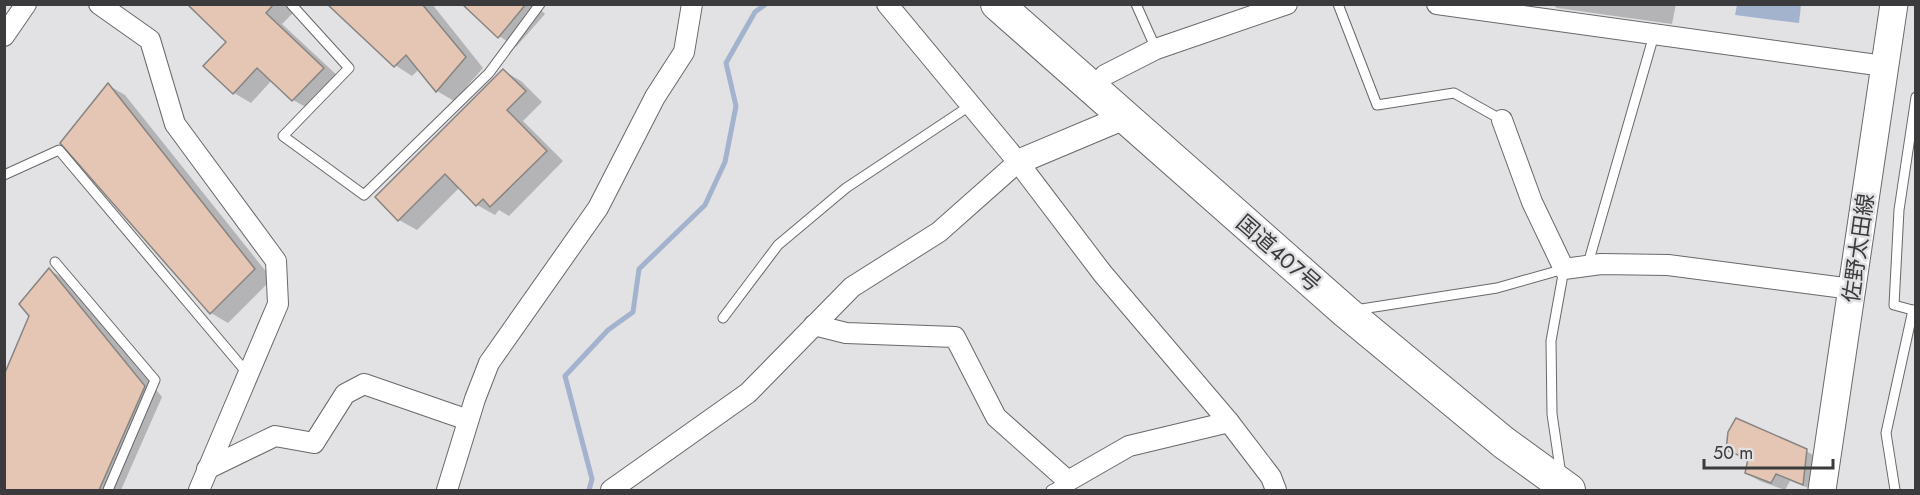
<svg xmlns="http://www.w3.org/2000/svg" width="1920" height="495" viewBox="0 0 1920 495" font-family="Jost,'Noto Sans JP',sans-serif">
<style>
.water{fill:#a3b3ce}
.shadow{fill:#0003}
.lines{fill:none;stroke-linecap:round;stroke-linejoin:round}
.stream{stroke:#a3b3ce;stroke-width:5}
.building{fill:#e5c6b4;stroke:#878482;stroke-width:1.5}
.service-casing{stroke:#69686a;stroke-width:11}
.minor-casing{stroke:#69686a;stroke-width:22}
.tertiary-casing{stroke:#69686a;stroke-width:26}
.secondary-casing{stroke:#69686a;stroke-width:29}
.trunk-casing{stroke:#69686a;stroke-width:34}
.service{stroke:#fff;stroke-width:9}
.minor{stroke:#fff;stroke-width:20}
.tertiary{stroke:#fff;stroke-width:24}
.secondary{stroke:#fff;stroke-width:27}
.trunk{stroke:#fff;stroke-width:32}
.labels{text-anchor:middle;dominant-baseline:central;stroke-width:5;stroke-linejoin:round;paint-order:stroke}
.street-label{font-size:22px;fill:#3b3a3c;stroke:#e2e1e4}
</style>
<rect width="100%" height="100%" fill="#e2e1e4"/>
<!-- water -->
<polygon class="water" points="1737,5 1801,5 1799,23 1735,15"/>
<!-- shadow -->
<g class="shadow">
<polygon points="189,4 288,4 295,11 282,24 340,78 311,110 293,100 272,80 251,103 234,93 228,42"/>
<polygon points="329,4 432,4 483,68 454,101 437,91 419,69 412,76 395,65"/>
<polygon points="464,4 535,4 545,14 516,47 499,36"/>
<polygon points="1552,4 1676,4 1672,24 1557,8"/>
<polygon points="503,71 521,81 542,102 523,121 563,161 509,216 499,210 495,215 477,205 460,187 417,230 399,220 377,197"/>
<polygon points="108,85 125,95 272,279 228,323 211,313"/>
<polygon points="49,270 67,280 162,397 121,490 4,490 4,379"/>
<polygon points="1727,449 1806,451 1820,459 1814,490 1790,481 1785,490 1760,481 1746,473 1749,461"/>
</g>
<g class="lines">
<!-- stream -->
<polyline class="stream" points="589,490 592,479 565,376 608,330 633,312 639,269 705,205 725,162 736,106 726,63 755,12 766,4"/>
</g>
<!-- building -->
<g class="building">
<polygon points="187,4 274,4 266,13 324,68 292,101 257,68 233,94 203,66 226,42"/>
<polygon points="327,4 422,4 466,57 436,92 406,55 394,67"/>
<polygon points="462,4 526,4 498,38"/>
<polygon points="503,69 526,91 507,110 547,151 490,207 483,199 476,206 445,174 398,221 375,197"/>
<polygon points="108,83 255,269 210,314 60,143"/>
<polygon points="49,268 145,386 99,490 4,490 4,375 29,316 19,304"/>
<polygon points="1736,418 1807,449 1803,485 1776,474 1771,483 1745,473 1748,459 1726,450 1728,432"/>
</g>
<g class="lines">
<defs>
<g id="service">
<polyline points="291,4 349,68 283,136 364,195 489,73 540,4"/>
<polyline points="1136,4 1156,49"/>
<polyline points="1338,4 1377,105 1454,93 1502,120"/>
<polyline points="1916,97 1899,210 1894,305 1916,311"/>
<polyline points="4,175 59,150 248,374"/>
<polyline points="55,262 155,380 108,490"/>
<polyline points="1587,267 1654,35"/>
<polyline points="1355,310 1497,288 1564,269 1551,341 1552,414 1561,475"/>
<polyline points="723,318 778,245 846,188 971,105"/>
<polyline points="1051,490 1068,481"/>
<polyline points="1895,490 1886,433 1913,310"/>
</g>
<g id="minor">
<polyline points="99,4 150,40 175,124 276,261 278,304 199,490"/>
<polyline points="887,4 1018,162 1103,274 1229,422 1271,477 1276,490"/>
<polyline points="1437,4 1884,66"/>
<polyline points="4,36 26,4"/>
<polyline points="1093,89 1105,75 1156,49 1287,4"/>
<polyline points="1502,120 1532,202 1564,269 1601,264 1668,265 1852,289"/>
<polyline points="814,325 846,333 955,337 996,417 1068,481 1129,446 1229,422"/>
<polyline points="207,469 275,436 314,443 345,394 364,384 468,420"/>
<polyline points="447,490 475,399 489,363 598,208 655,97 684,52 692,4"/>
<polyline points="611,490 748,393 852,287 939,232 1018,162"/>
</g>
<polyline id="tertiary" points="1018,162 1125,117"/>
<polyline id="secondary" points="1822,490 1894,4"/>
<polyline id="trunk" points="997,4 1346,312 1503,442 1569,490"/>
</defs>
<!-- service casing -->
<use href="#service" class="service-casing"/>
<!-- minor casing -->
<use href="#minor" class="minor-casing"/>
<!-- tertiary casing -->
<use href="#tertiary" class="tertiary-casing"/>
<!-- secondary casing -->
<use href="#secondary" class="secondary-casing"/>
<!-- trunk casing -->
<use href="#trunk" class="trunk-casing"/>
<!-- service -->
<use href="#service" class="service"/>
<!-- minor -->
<use href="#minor" class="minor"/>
<!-- tertiary -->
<use href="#tertiary" class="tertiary"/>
<!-- secondary -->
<use href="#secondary" class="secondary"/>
<!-- trunk -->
<use href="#trunk" class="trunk"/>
</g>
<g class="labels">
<!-- street labels -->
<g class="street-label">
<text transform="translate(1858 248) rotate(-82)">佐野太田線</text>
<text transform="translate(1279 253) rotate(41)">国道407号</text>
</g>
</g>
<!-- border -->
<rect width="1920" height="495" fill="none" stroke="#3b3a3c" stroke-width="12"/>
<!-- scale -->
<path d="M1704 459v9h129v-9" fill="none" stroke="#3b3a3c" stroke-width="3"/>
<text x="1713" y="459" font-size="18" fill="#3b3a3c" stroke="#e2e1e4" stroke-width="4.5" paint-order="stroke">50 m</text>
</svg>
